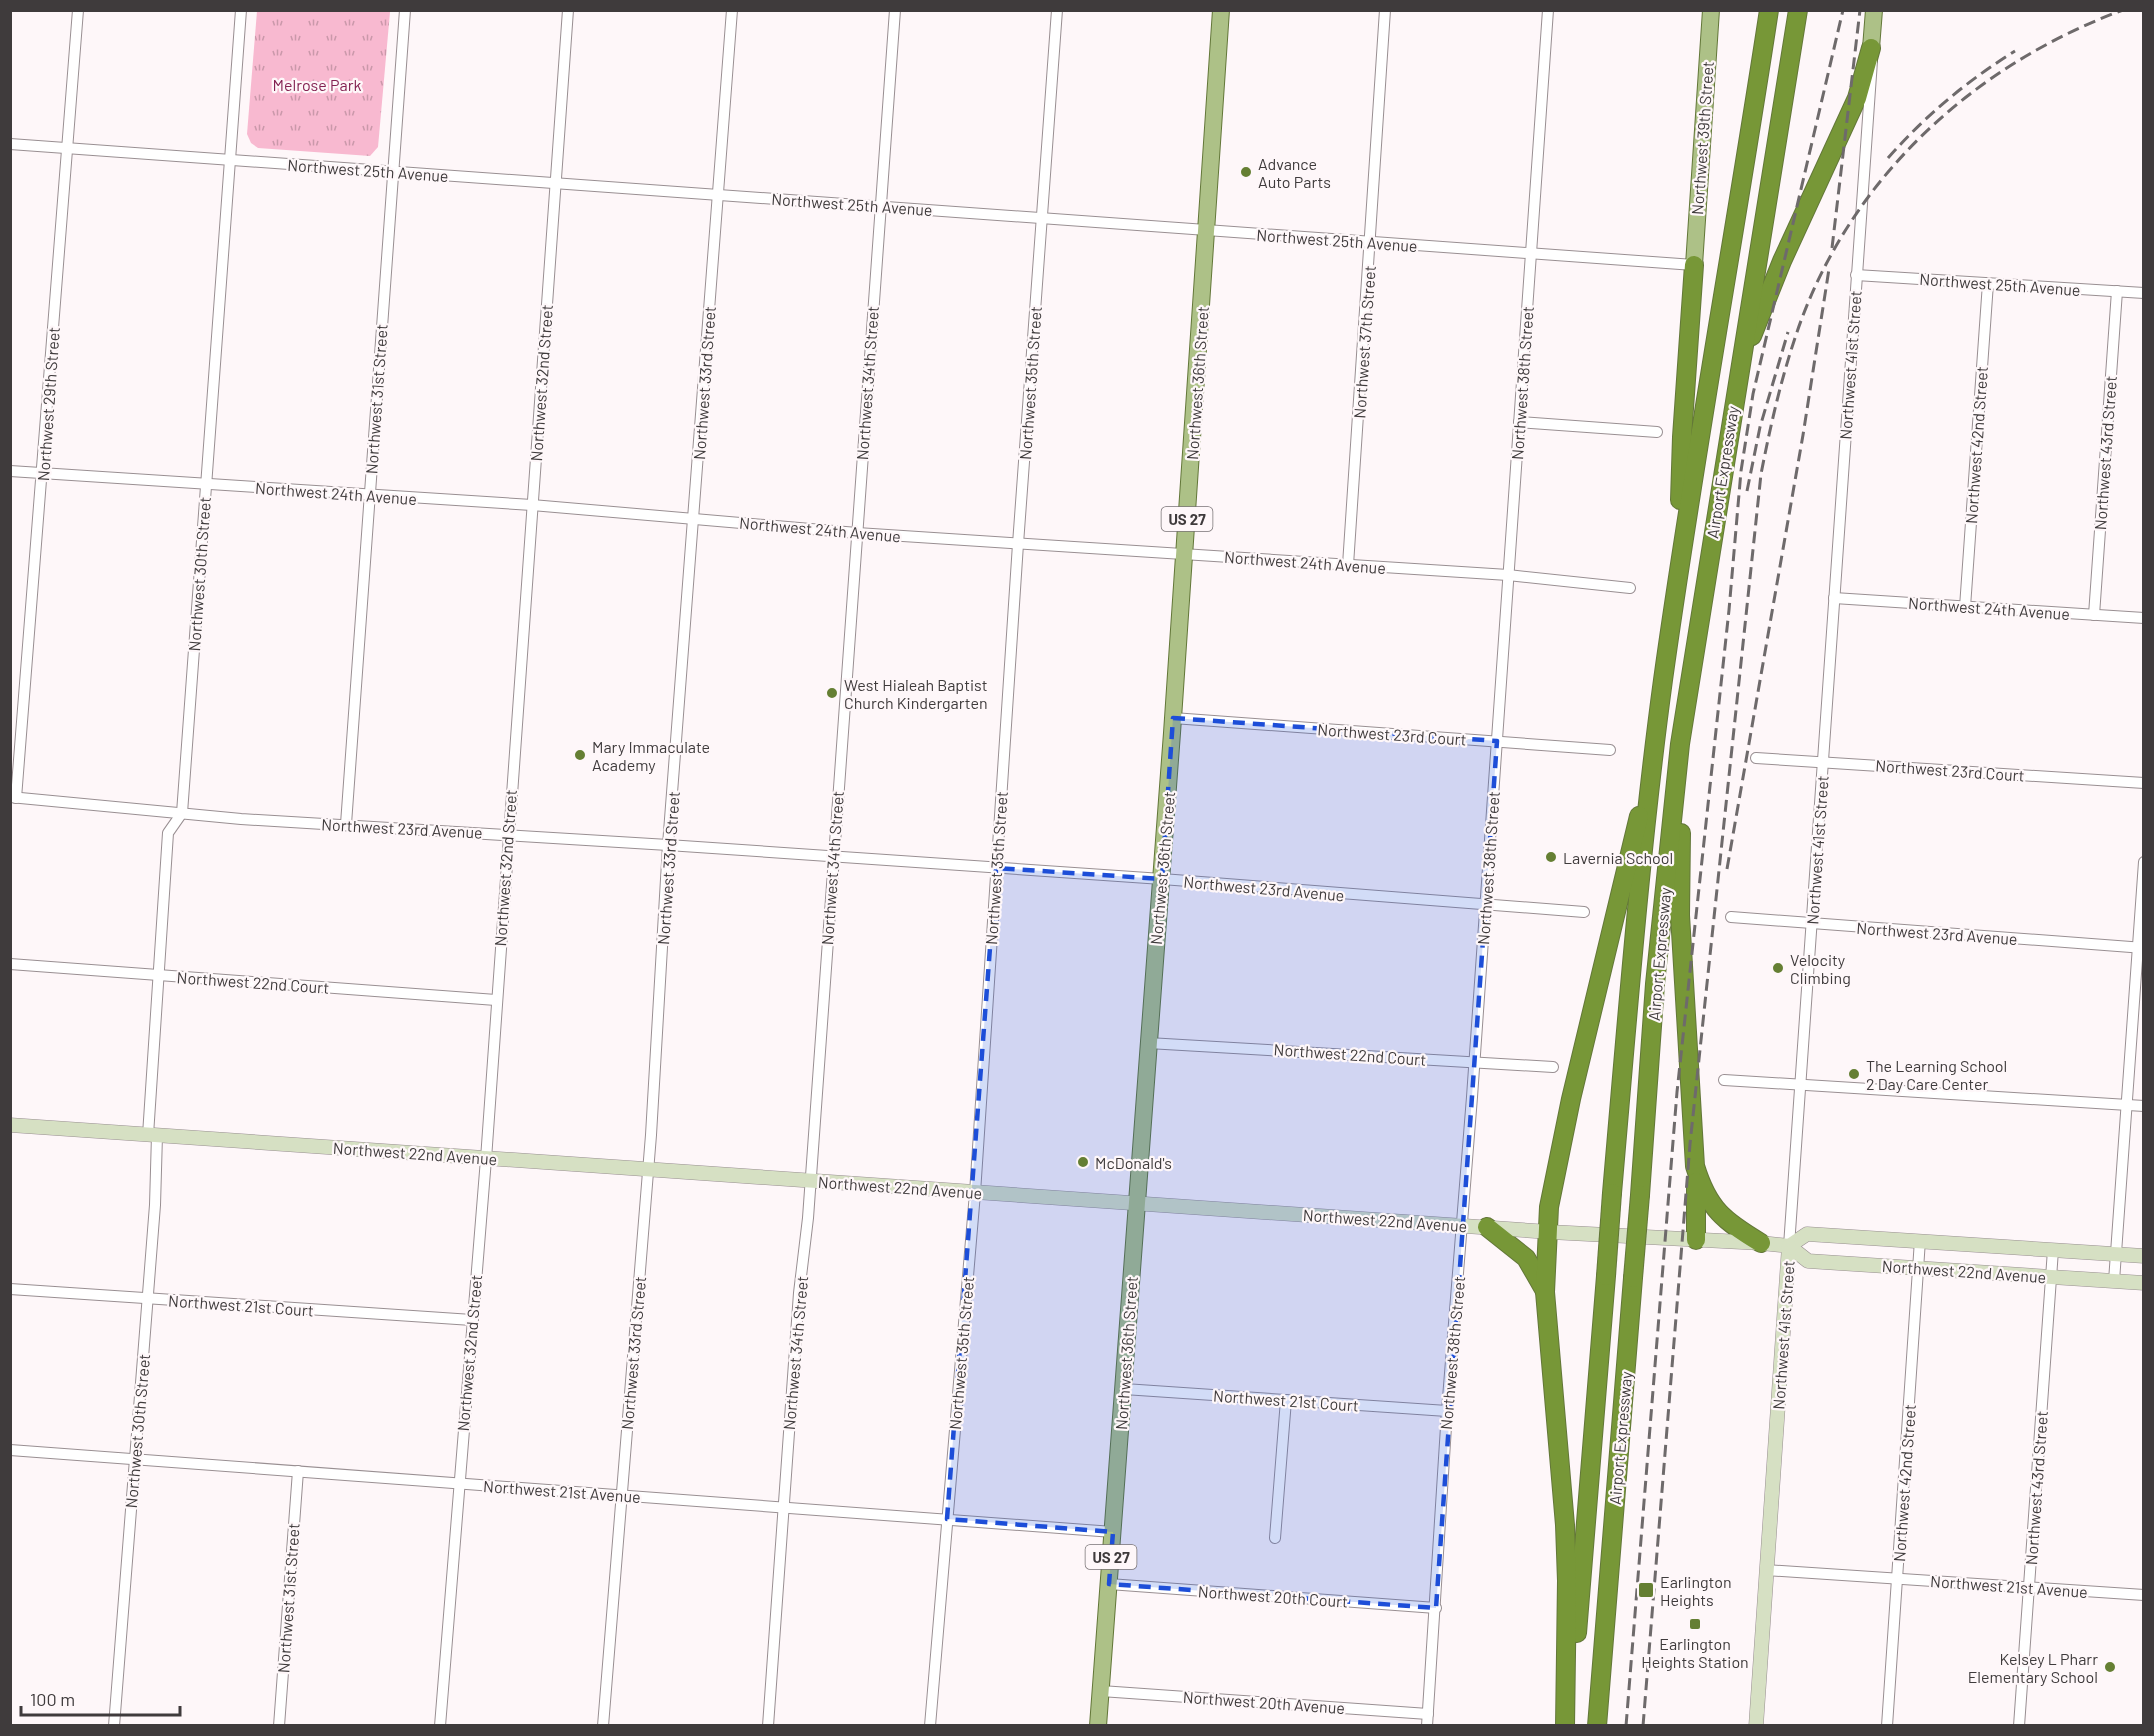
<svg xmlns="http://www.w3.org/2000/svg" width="2154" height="1736" viewBox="0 0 2154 1736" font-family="Barlow,sans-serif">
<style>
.grass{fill:url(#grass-tufts)}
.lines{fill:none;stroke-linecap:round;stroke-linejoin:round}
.minor-casing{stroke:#998f92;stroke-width:12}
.secondary-casing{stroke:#998f92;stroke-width:15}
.primary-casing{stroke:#637739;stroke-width:18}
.motorway-casing{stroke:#637739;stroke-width:20}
.minor{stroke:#fff;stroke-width:10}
.secondary{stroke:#d6e0c3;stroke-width:14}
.primary{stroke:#adc187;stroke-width:16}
.motorway{stroke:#779737;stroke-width:18}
.rail{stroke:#6e6a6b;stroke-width:3;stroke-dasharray:12 6;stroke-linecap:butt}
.motorway-bridge-casing{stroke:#637739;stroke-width:20;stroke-linecap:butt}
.motorway-bridge{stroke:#779737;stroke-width:18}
.marked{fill:#1d4ed8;fill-opacity:0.2;stroke:#1d4ed8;stroke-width:4.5;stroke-dasharray:12 8;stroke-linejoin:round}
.poi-dot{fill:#657f33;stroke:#fef7f9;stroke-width:2}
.labels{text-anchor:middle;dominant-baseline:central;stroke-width:4.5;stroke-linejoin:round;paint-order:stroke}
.shield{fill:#fef7f9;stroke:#787375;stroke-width:1.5}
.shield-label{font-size:15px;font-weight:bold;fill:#3f3b3c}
.park-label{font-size:16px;fill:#842252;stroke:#fef7f9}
.street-label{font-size:16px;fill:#3f3b3c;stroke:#fef7f9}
.poi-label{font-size:16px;fill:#3f3b3c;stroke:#fef7f9;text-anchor:start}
</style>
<defs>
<pattern id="grass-tufts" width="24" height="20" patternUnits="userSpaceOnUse" patternTransform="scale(1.5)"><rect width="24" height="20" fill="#f8b9d0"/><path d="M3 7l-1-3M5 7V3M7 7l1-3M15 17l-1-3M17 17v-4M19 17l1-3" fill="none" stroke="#ca98aa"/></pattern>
</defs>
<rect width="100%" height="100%" fill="#fef7f9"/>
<!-- grass -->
<polygon class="grass" points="366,11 390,12 378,147 370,156 258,148 251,143 247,134 257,11"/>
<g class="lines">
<defs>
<g id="minor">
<polyline points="10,144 1694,265"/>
<polyline points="1856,275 2144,293"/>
<polyline points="1519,422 1657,432"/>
<polyline points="10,471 532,505 857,533 1508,575 1630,588"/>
<polyline points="1348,565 1385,10"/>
<polyline points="1834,598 2144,618"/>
<polyline points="1965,607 1988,283"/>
<polyline points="2094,615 2117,291"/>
<polyline points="1173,718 1610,750"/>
<polyline points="1756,758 2144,783"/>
<polyline points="10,797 241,819 668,845 1162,879 1584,912"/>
<polyline points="16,798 78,10"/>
<polyline points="346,824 405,10"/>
<polyline points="1731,917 2144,948"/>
<polyline points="10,964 496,1000"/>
<polyline points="1148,1043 1553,1067"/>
<polyline points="1724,1080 2144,1106"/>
<polyline points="148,1135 168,833 182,813 241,10"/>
<polyline points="1789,1246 1872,61"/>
<polyline points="2114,1281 2144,862"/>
<polyline points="10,1289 472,1320"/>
<polyline points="1124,1389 1447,1411"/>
<polyline points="10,1450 1113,1532"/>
<polyline points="1275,1538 1286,1400"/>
<polyline points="1766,1570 2144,1595"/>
<polyline points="1109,1584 1436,1608"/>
<polyline points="1101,1691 1428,1714"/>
<polyline points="114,1726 155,1205 157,1135"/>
<polyline points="279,1726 298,1471"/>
<polyline points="440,1726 486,1159 568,10"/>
<polyline points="603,1726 651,1135 668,845 732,10"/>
<polyline points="768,1726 799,1293 808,1218 895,10"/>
<polyline points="930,1726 975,1193 1018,544 1057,10"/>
<polyline points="1427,1726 1447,1411 1472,1097 1548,10"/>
<polyline points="1887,1726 1920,1240"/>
<polyline points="2019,1726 2053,1250"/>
</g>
<g id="secondary">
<polyline points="10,1125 1550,1232 1761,1243 1789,1246 1808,1261 2144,1283"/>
<polyline points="1789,1246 1807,1234 2144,1256"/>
<polyline points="1756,1726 1789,1246"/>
</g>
<g id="primary">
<polyline points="1871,48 1874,10"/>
<polyline points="1694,265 1711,10"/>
<polyline points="1098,1726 1172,733 1221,10"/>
</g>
<g id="motorway">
<polyline points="1752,336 1782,261 1857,98 1871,48"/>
<polyline points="1680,500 1682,437 1694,265"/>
<path d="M1681 833 1680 915 1695 1166C1708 1209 1724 1221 1761 1243"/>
<polyline points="1696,1182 1696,1240"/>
<path d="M1612 1193C1627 1022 1640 850 1663 680 1694 456 1735 234 1769 10"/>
<polyline points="1640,1195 1655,984 1680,744 1798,10"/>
<polyline points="1487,1227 1526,1258 1545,1291"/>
<polyline points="1577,1633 1606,1276"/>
<polyline points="1565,1726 1567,1581 1565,1525 1545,1292 1549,1207 1571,1099 1639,816"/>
<polyline points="1597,1726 1633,1278"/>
</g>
</defs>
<!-- minor casing -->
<use href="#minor" class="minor-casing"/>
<!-- secondary casing -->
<use href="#secondary" class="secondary-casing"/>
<!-- primary casing -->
<use href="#primary" class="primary-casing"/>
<!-- motorway casing -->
<use href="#motorway" class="motorway-casing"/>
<!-- minor -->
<use href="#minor" class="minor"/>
<!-- secondary -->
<use href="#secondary" class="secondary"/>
<!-- primary -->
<use href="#primary" class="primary"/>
<!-- motorway -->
<use href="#motorway" class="motorway"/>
<!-- rail -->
<g class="rail">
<path d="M1888 158C1926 115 1967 81 2015 51"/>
<polyline points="1832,248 1860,10"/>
<polyline points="1747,491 1760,427 1788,332"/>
<polyline points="1727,869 1803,435 1829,269"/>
<polyline points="1626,1726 1677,1092 1729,610 1741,471 1753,394 1843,10"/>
<path d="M1643 1726 1690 1144 1761 474C1770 428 1780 383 1795 338 1846 182 1971 66 2123 10"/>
</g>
<defs>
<g id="motorway-bridge">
<polyline points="1606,1276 1612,1193"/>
<polyline points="1633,1278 1640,1195"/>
</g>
</defs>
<!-- motorway-bridge casing -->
<use href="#motorway-bridge" class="motorway-bridge-casing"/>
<!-- motorway-bridge -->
<use href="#motorway-bridge" class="motorway-bridge"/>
</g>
<!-- marked area -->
<path class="marked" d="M1173 718 1497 741 1436 1608 1109 1584 1113 1532 947 1519 996 868 1162 879Z"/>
<!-- markers -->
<g class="poi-dot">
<circle cx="1246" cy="172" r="6"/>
<circle cx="832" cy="693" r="6"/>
<circle cx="580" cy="755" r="6"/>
<circle cx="1551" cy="857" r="6"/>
<circle cx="1778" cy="968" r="6"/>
<circle cx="1854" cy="1074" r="6"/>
<circle cx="1083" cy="1162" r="6"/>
<rect x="1638" y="1582" width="16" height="16" rx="3"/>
<rect x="1689" y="1618" width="12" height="12" rx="3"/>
<circle cx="2110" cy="1667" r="6"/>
</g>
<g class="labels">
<!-- shield labels -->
<g class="shield">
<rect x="1161.5" y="507" width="51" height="24" rx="4.5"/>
<rect x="1085.5" y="1545" width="51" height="24" rx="4.5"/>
</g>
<g class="shield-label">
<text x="1187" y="519">US 27</text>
<text x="1111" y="1557">US 27</text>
</g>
<!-- park labels -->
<g class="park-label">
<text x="317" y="84">Melrose Park</text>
</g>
<!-- street labels -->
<g class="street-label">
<text transform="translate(1702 138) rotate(-86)">Northwest 39th Street</text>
<text transform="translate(368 170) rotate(4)">Northwest 25th Avenue</text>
<text transform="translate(852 204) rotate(4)">Northwest 25th Avenue</text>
<text transform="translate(1337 240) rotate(4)">Northwest 25th Avenue</text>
<text transform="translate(2000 284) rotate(4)">Northwest 25th Avenue</text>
<text transform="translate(1364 342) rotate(-86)">Northwest 37th Street</text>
<text transform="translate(1850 365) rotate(-86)">Northwest 41st Street</text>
<text transform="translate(541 383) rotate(-86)">Northwest 32nd Street</text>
<text transform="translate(704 383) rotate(-86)">Northwest 33rd Street</text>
<text transform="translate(867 383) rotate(-86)">Northwest 34th Street</text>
<text transform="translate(1030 383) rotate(-86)">Northwest 35th Street</text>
<text transform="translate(1197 383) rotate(-86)">Northwest 36th Street</text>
<text transform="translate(1522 383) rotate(-86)">Northwest 38th Street</text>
<text transform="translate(376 399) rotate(-86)">Northwest 31st Street</text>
<text transform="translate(48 404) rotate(-86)">Northwest 29th Street</text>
<text transform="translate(1976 445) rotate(-86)">Northwest 42nd Street</text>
<text transform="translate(2105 453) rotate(-86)">Northwest 43rd Street</text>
<text transform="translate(1722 472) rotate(-81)">Airport Expressway</text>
<text transform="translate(336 493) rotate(4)">Northwest 24th Avenue</text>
<text transform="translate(820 529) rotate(5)">Northwest 24th Avenue</text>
<text transform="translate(1305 562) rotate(4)">Northwest 24th Avenue</text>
<text transform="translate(199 574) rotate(-86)">Northwest 30th Street</text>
<text transform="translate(1989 608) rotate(4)">Northwest 24th Avenue</text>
<text transform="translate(1392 734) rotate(4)">Northwest 23rd Court</text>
<text transform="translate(1950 770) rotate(4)">Northwest 23rd Court</text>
<text transform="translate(402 828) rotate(3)">Northwest 23rd Avenue</text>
<text transform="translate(1817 850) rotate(-86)">Northwest 41st Street</text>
<text transform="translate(505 868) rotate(-86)">Northwest 32nd Street</text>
<text transform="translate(668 868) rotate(-86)">Northwest 33rd Street</text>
<text transform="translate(832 868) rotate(-86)">Northwest 34th Street</text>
<text transform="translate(996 868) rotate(-86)">Northwest 35th Street</text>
<text transform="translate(1162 868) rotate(-85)">Northwest 36th Street</text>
<text transform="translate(1488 868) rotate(-86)">Northwest 38th Street</text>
<text transform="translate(1264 888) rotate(5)">Northwest 23rd Avenue</text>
<text transform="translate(1937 933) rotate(4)">Northwest 23rd Avenue</text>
<text transform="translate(1659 954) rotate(-85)">Airport Expressway</text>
<text transform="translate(253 982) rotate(4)">Northwest 22nd Court</text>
<text transform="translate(1350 1054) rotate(4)">Northwest 22nd Court</text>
<text transform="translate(415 1153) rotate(4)">Northwest 22nd Avenue</text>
<text transform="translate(900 1187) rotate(4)">Northwest 22nd Avenue</text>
<text transform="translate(1385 1220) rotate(4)">Northwest 22nd Avenue</text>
<text transform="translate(1964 1271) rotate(4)">Northwest 22nd Avenue</text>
<text transform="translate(241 1305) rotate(4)">Northwest 21st Court</text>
<text transform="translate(1783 1335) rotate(-86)">Northwest 41st Street</text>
<text transform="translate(469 1353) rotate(-85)">Northwest 32nd Street</text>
<text transform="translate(633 1353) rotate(-85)">Northwest 33rd Street</text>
<text transform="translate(795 1353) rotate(-85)">Northwest 34th Street</text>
<text transform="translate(961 1353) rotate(-85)">Northwest 35th Street</text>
<text transform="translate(1126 1353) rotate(-86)">Northwest 36th Street</text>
<text transform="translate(1452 1353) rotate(-85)">Northwest 38th Street</text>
<text transform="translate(1286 1400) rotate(4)">Northwest 21st Court</text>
<text transform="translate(137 1431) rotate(-85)">Northwest 30th Street</text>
<text transform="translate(1620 1438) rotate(-85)">Airport Expressway</text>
<text transform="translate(1904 1483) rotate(-86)">Northwest 42nd Street</text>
<text transform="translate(2036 1488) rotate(-86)">Northwest 43rd Street</text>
<text transform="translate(562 1491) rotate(4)">Northwest 21st Avenue</text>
<text transform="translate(2009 1586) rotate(4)">Northwest 21st Avenue</text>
<text transform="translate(1273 1596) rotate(4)">Northwest 20th Court</text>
<text transform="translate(288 1598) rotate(-86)">Northwest 31st Street</text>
<text transform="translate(1264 1702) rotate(4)">Northwest 20th Avenue</text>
</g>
<!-- poi labels -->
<g class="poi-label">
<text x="1258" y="163">Advance<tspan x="1258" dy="18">Auto Parts</tspan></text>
<text x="844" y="684">West Hialeah Baptist<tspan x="844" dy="18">Church Kindergarten</tspan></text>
<text x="592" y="746">Mary Immaculate<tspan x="592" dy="18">Academy</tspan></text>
<text x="1563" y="857">Lavernia School</text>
<text x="1790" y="959">Velocity<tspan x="1790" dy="18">Climbing</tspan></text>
<text x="1866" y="1065">The Learning School<tspan x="1866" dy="18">2 Day Care Center</tspan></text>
<text x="1095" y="1162">McDonald's</text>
<text x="1660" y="1581">Earlington<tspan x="1660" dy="18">Heights</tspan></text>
<text x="1695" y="1643" text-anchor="middle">Earlington<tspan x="1695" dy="18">Heights Station</tspan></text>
<text x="2098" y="1658" text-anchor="end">Kelsey L Pharr<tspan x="2098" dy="18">Elementary School</tspan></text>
</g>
</g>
<!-- border -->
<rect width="2154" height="1736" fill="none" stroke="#3f3b3c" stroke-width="24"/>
<!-- scale -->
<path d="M21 1706v9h159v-9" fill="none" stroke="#3f3b3c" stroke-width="3"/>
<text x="30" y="1706" font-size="18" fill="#3f3b3c" stroke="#fef7f9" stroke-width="4.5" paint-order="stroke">100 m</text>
</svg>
